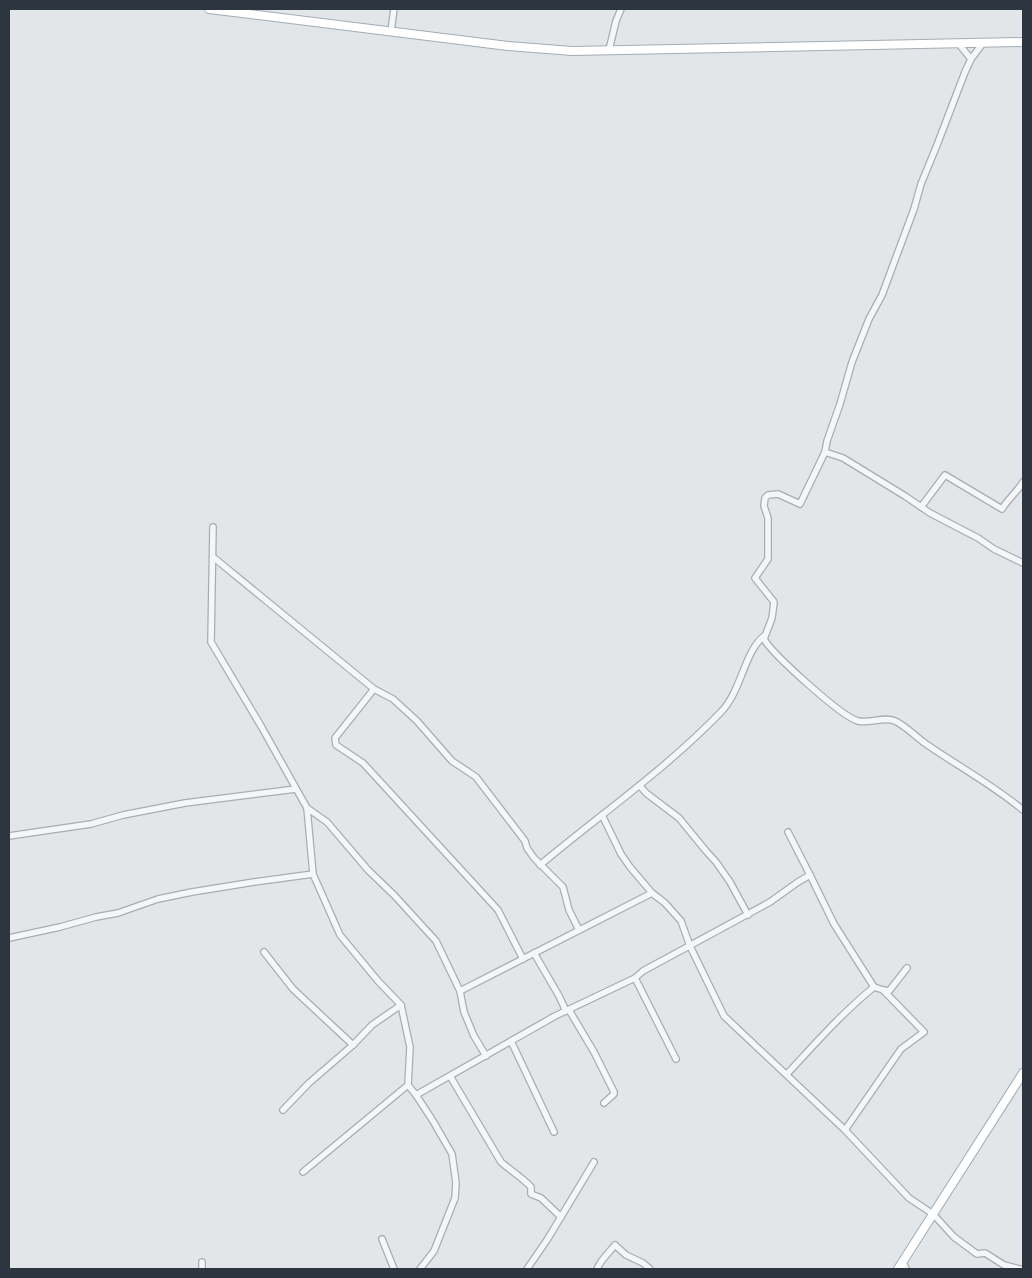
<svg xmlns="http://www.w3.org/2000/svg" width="1032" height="1278" viewBox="0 0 1032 1278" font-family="'Sofia Sans Condensed',sans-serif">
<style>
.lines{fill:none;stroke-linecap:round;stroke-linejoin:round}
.minor-casing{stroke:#a8adb3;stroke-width:8}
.major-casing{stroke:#a3acb4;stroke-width:10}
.minor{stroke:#f5f6f8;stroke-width:5.5}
.major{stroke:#fff;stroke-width:8}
</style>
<rect width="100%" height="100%" fill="#e2e6e9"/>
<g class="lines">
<defs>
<g id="minor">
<polyline points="391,31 394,9"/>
<polyline points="958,43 971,59"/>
<polyline points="609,50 616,21 621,9"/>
<polyline points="825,452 827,441 840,404 852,362 869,319 882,295 914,209 921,184 937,145 965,72 971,59 983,43"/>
<path d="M921 507 945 475 1002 509C1008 499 1017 492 1023 482"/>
<polyline points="213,527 211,642 261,726 307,808 313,874 340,935 378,981 401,1005 410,1047 408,1085 416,1095 433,1121 452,1154 456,1183 455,1198 434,1251 420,1269"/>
<polyline points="213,557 374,689 393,699 417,721 452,761 476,777 525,841 527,848 534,858 563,887 569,910 579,930"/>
<path d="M1023 563 994 549 978 538 930 513 905 496 843 458 825 452 800 504 778 494 768 495 765 498 764 506 768 518V559L755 578 774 602 772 618 764 639C772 654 842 717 858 721 870 724 884 716 895 721 906 726 916 737 926 744 958 766 993 785 1023 810"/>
<polyline points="374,689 335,738 336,745 363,763 498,910 523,959"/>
<polyline points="640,786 646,793 679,818 706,851 716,862 730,882 748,915"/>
<polyline points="307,808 327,822 368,870 394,895 436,941 460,991 464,1012 474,1036 486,1056"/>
<polyline points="602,815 621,854 630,867 652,893 665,903 681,921 690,946 724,1016 845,1130 909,1198 933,1214 954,1237 977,1254 985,1253 1004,1265 1020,1269"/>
<polyline points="9,836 91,824 123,815 185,803 296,789"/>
<path d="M540 865C601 814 666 769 721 712 742 690 744 652 764 636"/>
<polyline points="810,875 834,924 874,987"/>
<polyline points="9,938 60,927 96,917 118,913 158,899 192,892 254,882 313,874"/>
<polyline points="264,952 293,989 353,1045"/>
<polyline points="534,953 559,996 566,1011"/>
<polyline points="635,978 676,1059"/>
<polyline points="460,991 652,893"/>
<polyline points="569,1010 594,1052 614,1092 614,1094 604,1103"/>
<polyline points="511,1041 554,1132"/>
<path d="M787 1074C815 1044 842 1013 874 987L883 990 889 991 907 968"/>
<path d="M450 1076 501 1162C511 1171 522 1177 531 1187V1194L541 1198 561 1217"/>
<polyline points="416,1095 555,1016 635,978 643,971 770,902 798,882 810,875 788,832"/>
<polyline points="283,1110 309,1083 353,1045 372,1025 401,1005"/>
<polyline points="845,1130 901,1049 924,1032 883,990"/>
<polyline points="303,1172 408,1085"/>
<polyline points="382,1239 394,1269"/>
<polyline points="903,1261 906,1269"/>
<polyline points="202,1262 202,1269"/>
<polyline points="527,1269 547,1240 594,1162"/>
<path d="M597 1269C601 1259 608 1254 615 1245L626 1255 643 1263 650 1269"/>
</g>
<g id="major">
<polyline points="209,9 508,46 572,51 1023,42"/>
<polyline points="898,1269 1023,1073"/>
</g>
</defs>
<!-- minor casing -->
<use href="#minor" class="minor-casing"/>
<!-- major casing -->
<use href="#major" class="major-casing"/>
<!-- minor -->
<use href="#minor" class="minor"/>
<!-- major -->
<use href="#major" class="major"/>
</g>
<!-- border -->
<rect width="1032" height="1278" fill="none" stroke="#2c3540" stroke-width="20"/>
</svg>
